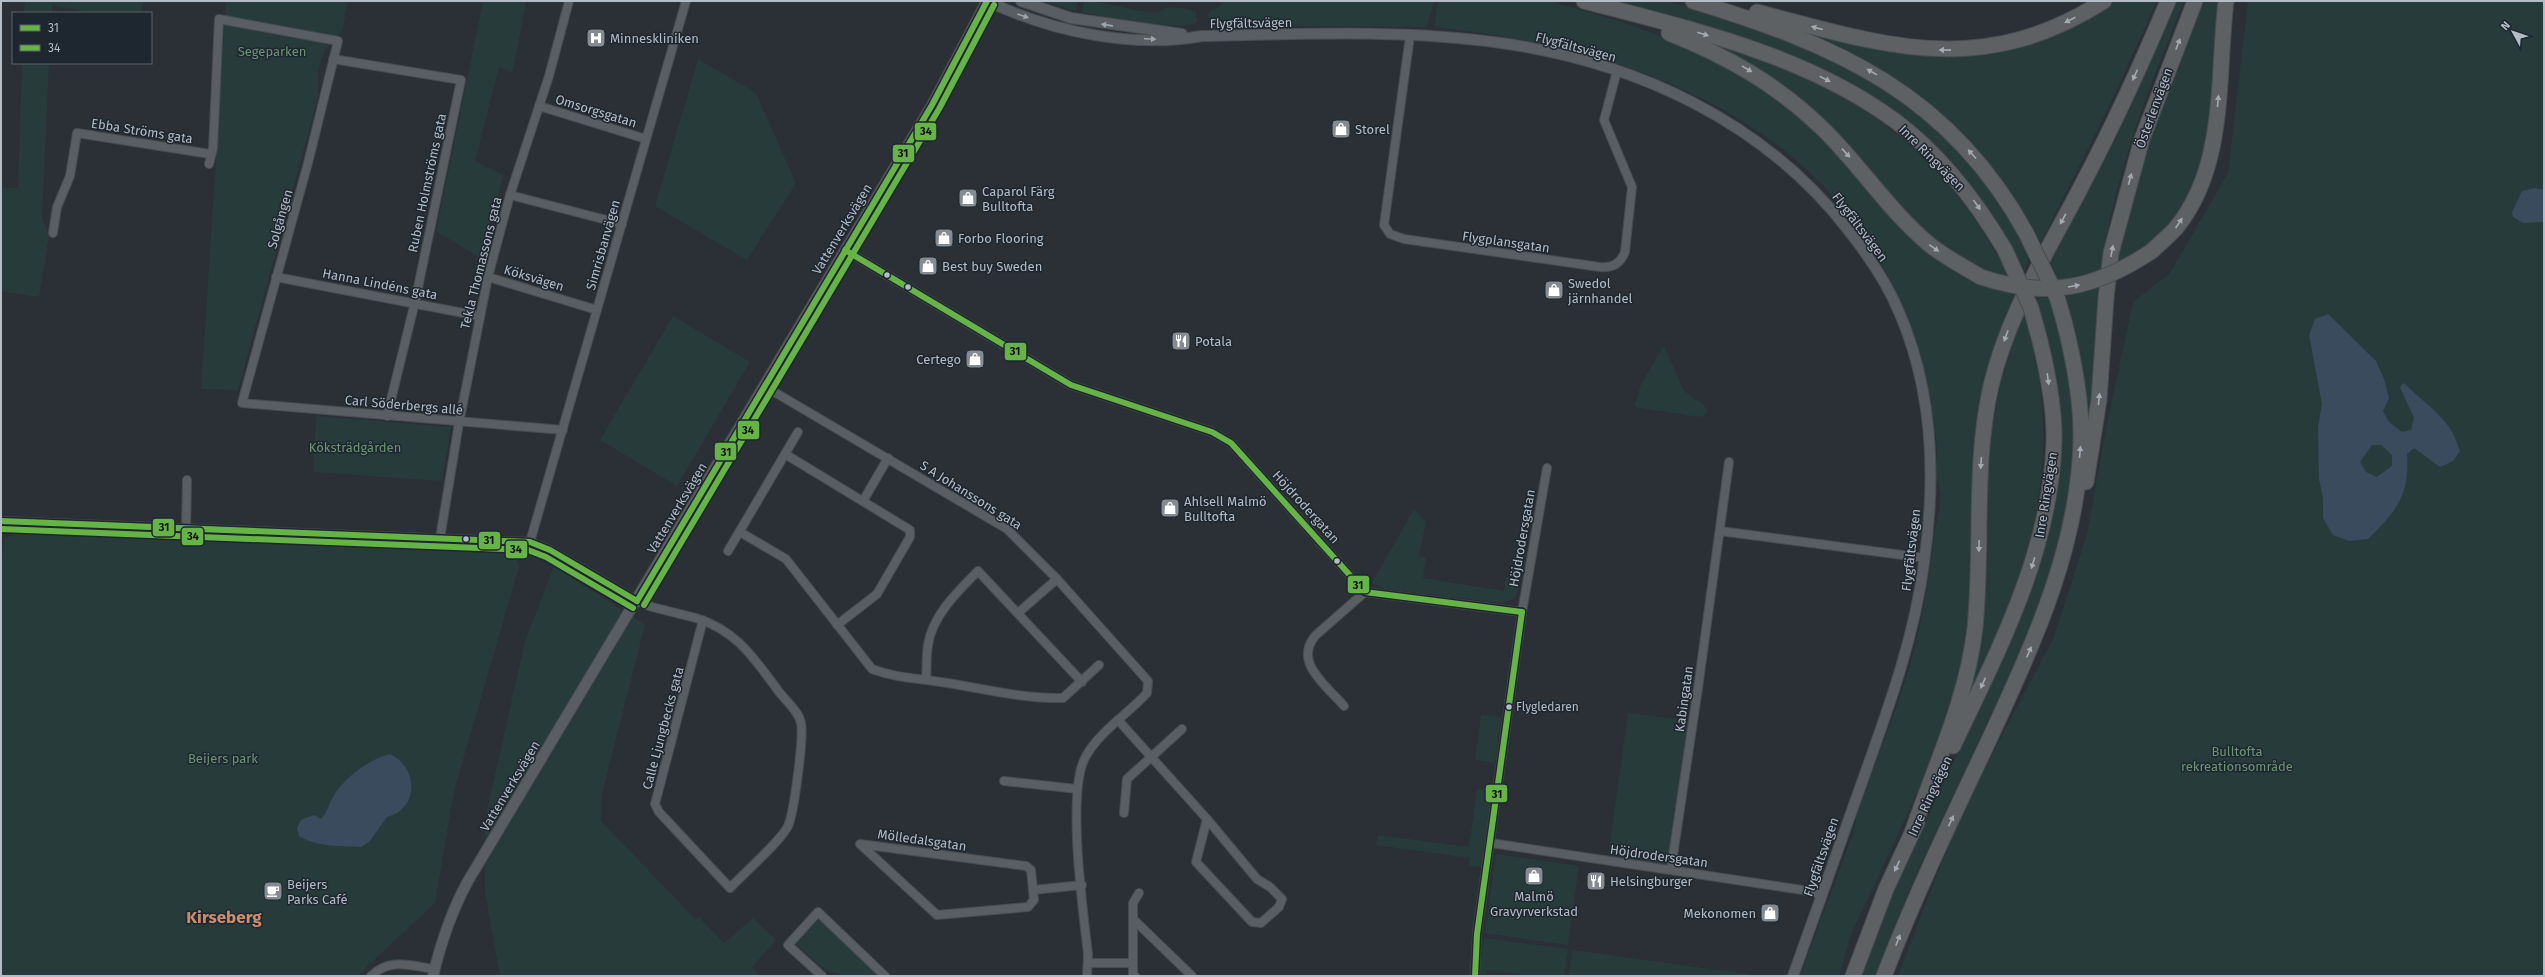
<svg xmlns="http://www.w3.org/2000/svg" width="2545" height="977" viewBox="0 0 2545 977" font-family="'Fira Sans',sans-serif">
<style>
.green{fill:#283b3b}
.water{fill:#3a4b5e;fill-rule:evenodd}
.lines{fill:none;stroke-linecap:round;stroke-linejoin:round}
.minor-casing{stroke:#484c50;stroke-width:10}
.tertiary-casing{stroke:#484c50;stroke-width:12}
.motorway-casing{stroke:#474c51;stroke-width:17}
.minor{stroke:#595e64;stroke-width:8}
.tertiary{stroke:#595e64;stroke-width:10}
.motorway{stroke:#5e6164;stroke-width:15}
.motorway-bridge-casing{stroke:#474c51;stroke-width:17;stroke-linecap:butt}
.motorway-bridge{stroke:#5e6164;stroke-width:15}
.bus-1-casing{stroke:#1e2630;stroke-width:9}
.bus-2-casing{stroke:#1e2630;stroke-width:9}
.bus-1{stroke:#66b445;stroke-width:6}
.bus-2{stroke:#66b445;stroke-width:6}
.oneway{fill:#9da4ae}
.oneway2{fill:#a3aab2}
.bus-dot{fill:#b4bcc6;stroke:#1e2630;stroke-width:1.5}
.labels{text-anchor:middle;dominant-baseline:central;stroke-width:3;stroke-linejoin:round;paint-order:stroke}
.bus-label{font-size:12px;fill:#b4bcc6;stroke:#1e2630;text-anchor:start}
.street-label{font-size:13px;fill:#b4bcc6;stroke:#1e2630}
.poi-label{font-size:13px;fill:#b4bcc6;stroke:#1e2630;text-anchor:start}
.park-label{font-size:13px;fill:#6d9573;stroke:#1e2630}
.district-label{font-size:17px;font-weight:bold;fill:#cc8d69;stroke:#1e2630}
.line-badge{stroke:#1e2630;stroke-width:1.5}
.pale-badge-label{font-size:11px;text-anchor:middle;font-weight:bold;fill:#111}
</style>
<rect width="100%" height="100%" fill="#2a3035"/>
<!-- green -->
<g class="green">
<polygon points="25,1 144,1 141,13 95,13 52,5 52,13 24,13"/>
<polygon points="226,1 348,1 342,31 325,50 318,69 318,97 238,390 201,389"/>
<polygon points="483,1 526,1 513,72 499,67 475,161 503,175 482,259 436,231"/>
<polygon points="1040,1 1078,1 1076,11"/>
<path d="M1084 1C1106 1 1140 14 1157 12 1160 12 1163 9 1166 8 1174 7 1189 8 1196 12L1197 22C1185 33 1100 16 1082 12Z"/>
<polygon points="1221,1 1434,1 1427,27 1211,25 1207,16 1210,11 1220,6"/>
<path d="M1438 1H1549L1622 22 1712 55 1806 119 1914 236 2016 292 1989 364 1978 411 1973 475 1970 604 1959 683 1929 768 1852 932 1839 976H1800L1854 831 1857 814C1876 759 1900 704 1915 647 1924 611 1929 575 1934 538 1935 525 1940 513 1940 500 1941 490 1937 482 1936 473 1935 466 1937 458 1937 451 1935 418 1928 385 1919 353 1853 129 1647 49 1434 27Z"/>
<path d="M1605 1C1624 1 1644 0 1663 1 1682 3 1702 12 1721 18 1818 47 1896 85 1967 159 1993 186 2010 220 2029 252L2024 273 2002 232 1868 95Z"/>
<path d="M2111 1H2157L2109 106 2041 242C1986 140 1909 74 1802 30L1967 54Z"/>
<path d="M2173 1H2184C2148 90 2113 177 2101 273L2059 282 2049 259Z"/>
<path d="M2201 1H2222C2215 76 2219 185 2158 239 2146 249 2131 258 2117 267L2122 231 2143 149Z"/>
<polygon points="2248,1 2544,1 2544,976 1898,976 1960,815 2053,639 2087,534 2106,429 2133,302 2170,273 2228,173"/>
<path d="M1727 49C1861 92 1945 151 2010 279L1981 270 1939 245 1888 196 1726 52Z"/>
<polygon points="698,59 756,93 796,183 747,260 655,206"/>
<polygon points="22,63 49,63 42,217 49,236 39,297 1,291 1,188 18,188"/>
<polygon points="2100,286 2095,389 2088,424 2082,368 2062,293"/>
<path d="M2036 294H2047C2080 377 2080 470 2057 555 2042 613 2013 669 1987 723 1949 806 1906 889 1876 976H1860C1893 887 1935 802 1975 716 2007 647 2040 579 2054 503Z"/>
<path d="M2023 312C2056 414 2047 506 2009 605 1997 637 1981 667 1967 699L1983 566 1991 431 2003 373Z"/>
<polygon points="673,316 750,362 677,486 600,440"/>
<polygon points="1664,346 1684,391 1704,405 1708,413 1700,417 1634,407 1641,384"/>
<polygon points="316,416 451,427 442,481 313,472"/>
<path d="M1414 509 1426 522 1419 556 1426 558 1423 578 1504 591 1506 577 1520 578C1519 593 1517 600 1502 603L1386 589 1372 583Z"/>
<polygon points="17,532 511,551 515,556 519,567 454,791 435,903 357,976 1,976 1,573 4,538"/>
<polygon points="554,566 645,625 602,794 601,821 696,920 699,917 724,943 753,918 776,940 752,967 759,976 500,976 485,893 485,819 525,641"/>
<polygon points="1628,713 1690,721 1669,867 1608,858"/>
<polygon points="1481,715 1501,717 1495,763 1475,760"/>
<polygon points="1477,789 1492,791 1481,867 1469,866 1470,858 1376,845 1378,835 1469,847"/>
<polygon points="1496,854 1579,866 1568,945 1485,933"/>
<path d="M819 916 881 976C830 976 831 977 794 942Z"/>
<polygon points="1484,938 1568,949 1564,976 1535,976 1487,970 1486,976 1479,976"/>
<polygon points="1573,950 1746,974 1749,976 1569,976"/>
</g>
<!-- water -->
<g class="water">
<polygon points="2535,188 2544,190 2544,222 2523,223 2513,217 2512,212 2522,191"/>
<path d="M2328 314 2376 361 2384 379 2389 398 2383 411 2389 422 2402 432 2411 430 2414 418 2400 387 2404 383C2418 398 2437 410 2449 427 2454 434 2457 443 2460 451L2453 461 2440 467 2414 448 2407 454C2410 495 2396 512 2368 539L2349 541 2333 535 2323 518V498L2319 479 2318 427 2322 404 2309 335 2315 319ZM2372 445H2381L2392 455V466L2377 477 2366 472 2360 462Z"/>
<path d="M390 754C419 768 419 809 387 817L370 841 361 847C340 846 317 847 299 836L297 828 301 820 314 815 321 819C328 812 328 805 333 797 344 778 369 759 390 754Z"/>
</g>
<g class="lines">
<defs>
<g id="minor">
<path d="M1410 36 1384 225 1390 234 1404 239 1600 267C1613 268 1620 264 1625 252L1632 187 1604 120 1617 71"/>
<polyline points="333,59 461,80 415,302 387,416"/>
<polyline points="539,106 646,139"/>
<polyline points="209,164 213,148 219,19 338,41 308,163 242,403 563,430"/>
<polyline points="510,195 622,224"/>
<polyline points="53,233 57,207 70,176 77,133 210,154"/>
<polyline points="845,250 1071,385 1212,432 1231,443 1365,592 1522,612"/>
<polyline points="276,277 479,316"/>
<polyline points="488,277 597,310"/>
<path d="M764 386 1007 529 1057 579 1148 681 1147 693C1128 714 1100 731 1086 756 1066 789 1083 911 1088 954L1087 976"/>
<polyline points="785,454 910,530 910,537 877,594 837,625"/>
<polyline points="863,501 888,458"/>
<path d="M1 521 530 542 550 550 637 601 652 607 696 618C738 631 755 660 780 693 787 702 799 712 801 723 804 737 794 813 788 826 781 841 743 874 730 888L659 812 655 804 703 620"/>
<polyline points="186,529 187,480"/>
<polyline points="1720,531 1925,558"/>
<path d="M740 532 786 559 872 669C896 678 916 678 941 682 981 688 1022 699 1063 698L1099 665"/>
<polyline points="440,538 459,423 488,277 510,195 549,76 569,1"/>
<polyline points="530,542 686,1"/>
<polyline points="728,551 798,432"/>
<polyline points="1018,613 1057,579"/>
<path d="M926 679C927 668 926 656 928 645 932 616 958 591 978 571L1082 682"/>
<path d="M1344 706C1327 686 1292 662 1316 635L1365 592"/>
<polyline points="1118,720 1207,819 1257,879 1270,887 1282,899 1279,907 1261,923 1252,922 1196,862 1207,819"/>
<polyline points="1004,781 1077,789"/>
<polyline points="1124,813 1127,779 1182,729"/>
<polyline points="1491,843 1809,891 1822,895"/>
<polyline points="1671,869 1698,688 1729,462"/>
<polyline points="1033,890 1034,900 1028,907 937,915 860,844 1026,866 1031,870 1033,890 1082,885"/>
<polyline points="1133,919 1192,976"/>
<polyline points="1088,963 1133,963 1133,903 1139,893"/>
<polyline points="1133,963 1133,974 1135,976"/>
<path d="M371 976C390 957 411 966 434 969"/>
<polyline points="822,976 788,945 818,912 885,976"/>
<polyline points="1475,976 1477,934 1522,612 1547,468"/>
</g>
<g id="tertiary">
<path d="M987 1C1051 31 1131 49 1202 36 1298 34 1405 29 1501 43 1635 62 1764 121 1848 230 1868 255 1887 283 1899 312 1933 390 1936 479 1924 563 1914 640 1887 712 1861 785 1838 849 1816 913 1793 976"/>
<polyline points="1021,1 1071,18 1182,34"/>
<path d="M433 976C441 942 451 912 468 881L932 105 987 1"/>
</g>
<g id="motorway">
<path d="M1584 1C1690 29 1804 54 1894 120 1940 154 1976 201 2005 250"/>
<path d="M1693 1C1837 45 1950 94 2026 233"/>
<path d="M1757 12C1886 46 1981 79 2104 1"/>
<path d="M1669 33C1727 56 1778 85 1823 129 1860 165 1889 211 1930 245 1945 257 1964 267 1981 277"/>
<path d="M2152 251C2160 243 2169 236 2176 228 2227 166 2217 75 2226 1"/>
<polyline points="2086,482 2099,400 2106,298 2111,253 2142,139 2195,1"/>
<path d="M1953 746C1999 649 2050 553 2054 443 2055 409 2048 374 2040 341"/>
<path d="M1913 830C1936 763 1967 699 1975 628 1983 547 1973 465 1991 386 2008 313 2048 251 2082 185 2113 126 2142 63 2168 1"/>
<polyline points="1853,976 1886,889 1917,822"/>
<path d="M1884 976C1915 895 1952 818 1989 740 2033 644 2078 549 2081 442 2082 402 2074 360 2064 321"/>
</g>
</defs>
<!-- minor casing -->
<use href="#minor" class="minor-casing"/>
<!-- tertiary casing -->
<use href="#tertiary" class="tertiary-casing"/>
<!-- motorway casing -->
<use href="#motorway" class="motorway-casing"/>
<!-- minor -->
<use href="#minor" class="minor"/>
<!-- tertiary -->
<use href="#tertiary" class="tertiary"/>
<!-- motorway -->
<use href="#motorway" class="motorway"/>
<defs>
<g id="motorway-bridge">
<polyline points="2026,233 2057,297 2064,321"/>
<polyline points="2005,250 2031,308 2040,341"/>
<path d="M1981 277C2047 299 2095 289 2152 251"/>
</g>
</defs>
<!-- motorway-bridge casing -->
<use href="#motorway-bridge" class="motorway-bridge-casing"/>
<!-- motorway-bridge -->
<use href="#motorway-bridge" class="motorway-bridge"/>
<defs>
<g id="bus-1">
<polyline points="845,250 1071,385 1212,432 1231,443 1365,592 1522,612"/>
<polyline points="1,521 530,542 550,550 637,601"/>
<polyline points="637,601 932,105 987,1"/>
<polyline points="1475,976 1477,934 1522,612"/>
</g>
<g id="bus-2">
<polyline points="1,529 528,550 546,557 633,608"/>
<polyline points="644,605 939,109 994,5"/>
</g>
</defs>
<!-- bus-1 casing -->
<use href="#bus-1" class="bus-1-casing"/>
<!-- bus-2 casing -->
<use href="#bus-2" class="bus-2-casing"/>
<!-- bus-1 -->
<use href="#bus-1" class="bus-1"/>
<!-- bus-2 -->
<use href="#bus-2" class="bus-2"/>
</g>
<!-- one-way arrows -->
<defs><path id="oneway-solid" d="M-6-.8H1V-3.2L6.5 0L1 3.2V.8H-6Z"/></defs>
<g class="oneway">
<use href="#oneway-solid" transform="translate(1023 16) rotate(19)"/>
<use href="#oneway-solid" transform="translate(1107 25) rotate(-172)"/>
<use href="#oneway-solid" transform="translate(1150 39) rotate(2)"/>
</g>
<g class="oneway2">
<use href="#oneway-solid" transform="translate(2070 20) rotate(153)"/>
<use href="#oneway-solid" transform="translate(1817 28) rotate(-165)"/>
<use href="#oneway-solid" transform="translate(1703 34) rotate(17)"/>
<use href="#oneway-solid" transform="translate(2178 44) rotate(-69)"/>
<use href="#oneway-solid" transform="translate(1945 50) rotate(-179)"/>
<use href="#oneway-solid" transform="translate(1747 69) rotate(31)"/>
<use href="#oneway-solid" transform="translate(1872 72) rotate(-151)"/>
<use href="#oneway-solid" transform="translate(2135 75) rotate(115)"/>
<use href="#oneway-solid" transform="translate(1825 79) rotate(27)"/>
<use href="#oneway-solid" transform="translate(2218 101) rotate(-84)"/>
<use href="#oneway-solid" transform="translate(1846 153) rotate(47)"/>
<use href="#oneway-solid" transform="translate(1972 154) rotate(-132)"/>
<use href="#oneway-solid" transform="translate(2130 179) rotate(-75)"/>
<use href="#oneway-solid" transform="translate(1977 205) rotate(54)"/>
<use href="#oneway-solid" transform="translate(2063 219) rotate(119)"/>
<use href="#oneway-solid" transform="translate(2179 223) rotate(-56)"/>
<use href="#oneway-solid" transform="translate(1934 248) rotate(35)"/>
<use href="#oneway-solid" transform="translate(2112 251) rotate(-79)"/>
<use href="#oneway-solid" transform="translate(2074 286) rotate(-10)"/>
<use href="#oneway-solid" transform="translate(2006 336) rotate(110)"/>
<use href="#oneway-solid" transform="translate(2048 379) rotate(82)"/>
<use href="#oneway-solid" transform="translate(2099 399) rotate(-84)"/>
<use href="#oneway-solid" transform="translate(2080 452) rotate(-85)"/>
<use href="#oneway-solid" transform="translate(1981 463) rotate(94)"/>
<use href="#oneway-solid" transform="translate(1979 546) rotate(91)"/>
<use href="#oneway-solid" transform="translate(2033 563) rotate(107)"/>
<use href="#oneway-solid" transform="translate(2029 652) rotate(-67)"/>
<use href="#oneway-solid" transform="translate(1983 683) rotate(115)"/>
<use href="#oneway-solid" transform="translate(1951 821) rotate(-65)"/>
<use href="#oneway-solid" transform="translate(1897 866) rotate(115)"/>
<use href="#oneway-solid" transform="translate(1898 940) rotate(-69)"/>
</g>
<!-- icons -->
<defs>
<symbol id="hospital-square" viewBox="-11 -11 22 22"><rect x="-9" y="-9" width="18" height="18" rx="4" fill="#848b93" stroke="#1e2630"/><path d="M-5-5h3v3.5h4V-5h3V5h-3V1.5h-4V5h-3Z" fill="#fff"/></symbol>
<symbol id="shop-square" viewBox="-11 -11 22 22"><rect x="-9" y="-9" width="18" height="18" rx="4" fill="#848b93" stroke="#1e2630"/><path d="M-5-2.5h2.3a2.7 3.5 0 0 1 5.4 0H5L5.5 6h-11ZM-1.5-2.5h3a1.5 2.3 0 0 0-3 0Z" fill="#fff"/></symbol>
<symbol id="restaurant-square" viewBox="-11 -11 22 22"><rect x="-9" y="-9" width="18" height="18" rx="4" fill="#848b93" stroke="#1e2630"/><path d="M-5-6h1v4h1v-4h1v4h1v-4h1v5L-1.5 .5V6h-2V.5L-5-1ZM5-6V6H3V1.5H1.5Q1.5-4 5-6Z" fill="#fff"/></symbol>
<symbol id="cafe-square" viewBox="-11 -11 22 22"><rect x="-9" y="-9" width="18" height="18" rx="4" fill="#848b93" stroke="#1e2630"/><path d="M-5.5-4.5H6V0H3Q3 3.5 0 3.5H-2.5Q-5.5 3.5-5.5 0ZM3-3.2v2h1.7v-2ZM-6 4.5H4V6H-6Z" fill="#fff"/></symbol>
</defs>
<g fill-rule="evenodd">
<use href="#hospital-square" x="585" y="27" width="22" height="22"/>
<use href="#shop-square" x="1330" y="118" width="22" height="22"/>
<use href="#shop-square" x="957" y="187" width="22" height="22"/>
<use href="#shop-square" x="933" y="227" width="22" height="22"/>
<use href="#shop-square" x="917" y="255" width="22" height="22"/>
<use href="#shop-square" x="1543" y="279" width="22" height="22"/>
<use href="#restaurant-square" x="1170" y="330" width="22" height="22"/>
<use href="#shop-square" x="964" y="348" width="22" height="22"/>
<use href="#shop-square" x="1159" y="497" width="22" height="22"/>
<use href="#shop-square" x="1523" y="865" width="22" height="22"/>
<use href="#restaurant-square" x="1585" y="870" width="22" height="22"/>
<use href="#cafe-square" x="262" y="880" width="22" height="22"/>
<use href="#shop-square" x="1759" y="902" width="22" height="22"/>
</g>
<!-- markers -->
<g class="bus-dot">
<circle cx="887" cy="275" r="3.5"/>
<circle cx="908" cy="287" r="3.5"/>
<circle cx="466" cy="539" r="3.5"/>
<circle cx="1337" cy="561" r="3.5"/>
<circle cx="1509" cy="707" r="3.5"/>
</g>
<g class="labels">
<!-- bus labels -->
<g class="bus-label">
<text x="1516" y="707">Flygledaren</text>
</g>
<!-- street labels -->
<g class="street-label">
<text transform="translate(1251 23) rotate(-1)">Flygfältsvägen</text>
<text transform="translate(1576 47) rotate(15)">Flygfältsvägen</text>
<text transform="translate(2154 108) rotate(-70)">Österlenvägen</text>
<text transform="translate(596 111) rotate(17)">Omsorgsgatan</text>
<text transform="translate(142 131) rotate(9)">Ebba Ströms gata</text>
<text transform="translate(1932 158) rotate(45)">Inre Ringvägen</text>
<text transform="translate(427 183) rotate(-78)">Ruben Holmströms gata</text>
<text transform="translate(280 219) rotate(-74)">Solgången</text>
<text transform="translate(1860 227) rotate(53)">Flygfältsvägen</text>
<text transform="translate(842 229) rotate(-59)">Vattenverksvägen</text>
<text transform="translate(1506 242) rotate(8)">Flygplansgatan</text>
<text transform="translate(603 245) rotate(-74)">Simrisbanvägen</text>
<text transform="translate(481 263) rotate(-76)">Tekla Thomassons gata</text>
<text transform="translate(534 278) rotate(17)">Köksvägen</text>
<text transform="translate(380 284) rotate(11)">Hanna Lindéns gata</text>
<text transform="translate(404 405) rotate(5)">Carl Söderbergs allé</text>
<text transform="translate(971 495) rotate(32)">S A Johanssons gata</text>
<text transform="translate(2046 495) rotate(-81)">Inre Ringvägen</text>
<text transform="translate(1306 507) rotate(48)">Höjdrodergatan</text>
<text transform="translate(677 508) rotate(-59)">Vattenverksvägen</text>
<text transform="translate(1522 538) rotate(-80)">Höjdrodersgatan</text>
<text transform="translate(1911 550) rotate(-83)">Flygfältsvägen</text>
<text transform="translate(1684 699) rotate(-82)">Kabingatan</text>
<text transform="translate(663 728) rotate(-75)">Calle Ljungbecks gata</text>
<text transform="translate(510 786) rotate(-59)">Vattenverksvägen</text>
<text transform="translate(1930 796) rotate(-65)">Inre Ringvägen</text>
<text transform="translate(922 840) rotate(8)">Mölledalsgatan</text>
<text transform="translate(1659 856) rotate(8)">Höjdrodersgatan</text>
<text transform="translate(1821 857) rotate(-71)">Flygfältsvägen</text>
</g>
<!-- poi labels -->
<g class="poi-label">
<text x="610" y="38">Minneskliniken</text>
<text x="1355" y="129">Storel</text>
<text x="982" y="191">Caparol Färg<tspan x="982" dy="15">Bulltofta</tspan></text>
<text x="958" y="238">Forbo Flooring</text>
<text x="942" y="266">Best buy Sweden</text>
<text x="1568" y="283">Swedol<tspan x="1568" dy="15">järnhandel</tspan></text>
<text x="1195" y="341">Potala</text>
<text x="961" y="359" text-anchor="end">Certego</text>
<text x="1184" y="501">Ahlsell Malmö<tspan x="1184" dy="15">Bulltofta</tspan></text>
<text x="1610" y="881">Helsingburger</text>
<text x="287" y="884">Beijers<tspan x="287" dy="15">Parks Café</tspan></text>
<text x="1534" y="896" text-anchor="middle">Malmö<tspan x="1534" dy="15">Gravyrverkstad</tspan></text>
<text x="1756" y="913" text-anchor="end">Mekonomen</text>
</g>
<!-- park labels -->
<g class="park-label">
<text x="272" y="51">Segeparken</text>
<text x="355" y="447">Köksträdgården</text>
<text x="2237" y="751">Bulltofta<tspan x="2237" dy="15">rekreationsområde</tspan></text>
<text x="223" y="758">Beijers park</text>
</g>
<!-- district labels -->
<g class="district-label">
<text x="224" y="917">Kirseberg</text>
</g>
</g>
<g class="line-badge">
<rect x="914" y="122" width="23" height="19" rx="4" fill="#66b445"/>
<rect x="892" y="144" width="23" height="19" rx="4" fill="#66b445"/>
<rect x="1004" y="342" width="23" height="19" rx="4" fill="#66b445"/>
<rect x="737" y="420" width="23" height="20" rx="4" fill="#66b445"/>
<rect x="714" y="442" width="23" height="19" rx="4" fill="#66b445"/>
<rect x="152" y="518" width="23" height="19" rx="4" fill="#66b445"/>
<rect x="181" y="527" width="23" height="19" rx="4" fill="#66b445"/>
<rect x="478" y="531" width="23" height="19" rx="4" fill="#66b445"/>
<rect x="505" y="540" width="23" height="19" rx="4" fill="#66b445"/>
<rect x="1347" y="575" width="23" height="19" rx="4" fill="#66b445"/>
<rect x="1485" y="784" width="23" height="19" rx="4" fill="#66b445"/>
</g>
<g class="pale-badge-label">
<text x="926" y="135">34</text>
<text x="903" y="157">31</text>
<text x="1015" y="355">31</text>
<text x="748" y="434">34</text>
<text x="726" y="456">31</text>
<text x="164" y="531">31</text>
<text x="193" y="540">34</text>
<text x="489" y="544">31</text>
<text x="516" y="553">34</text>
<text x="1358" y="589">31</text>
<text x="1497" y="798">31</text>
</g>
<!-- border -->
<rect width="2545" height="977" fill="none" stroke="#b4bcc6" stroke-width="4"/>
<!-- legend -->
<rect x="12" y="12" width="140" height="52" fill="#1e2630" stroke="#5a626c"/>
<rect x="20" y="25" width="20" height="6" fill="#66b445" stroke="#5a626c"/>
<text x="48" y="32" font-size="12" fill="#b4bcc6">31</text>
<rect x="20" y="45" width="20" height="6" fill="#66b445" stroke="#5a626c"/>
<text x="48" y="52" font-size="12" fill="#b4bcc6">34</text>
<!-- north arrow -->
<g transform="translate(2513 32) rotate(310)" stroke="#1e2630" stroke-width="3" paint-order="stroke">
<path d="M0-3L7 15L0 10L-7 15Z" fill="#b4bcc6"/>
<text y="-6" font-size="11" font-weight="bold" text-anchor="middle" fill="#b4bcc6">N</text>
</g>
</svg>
